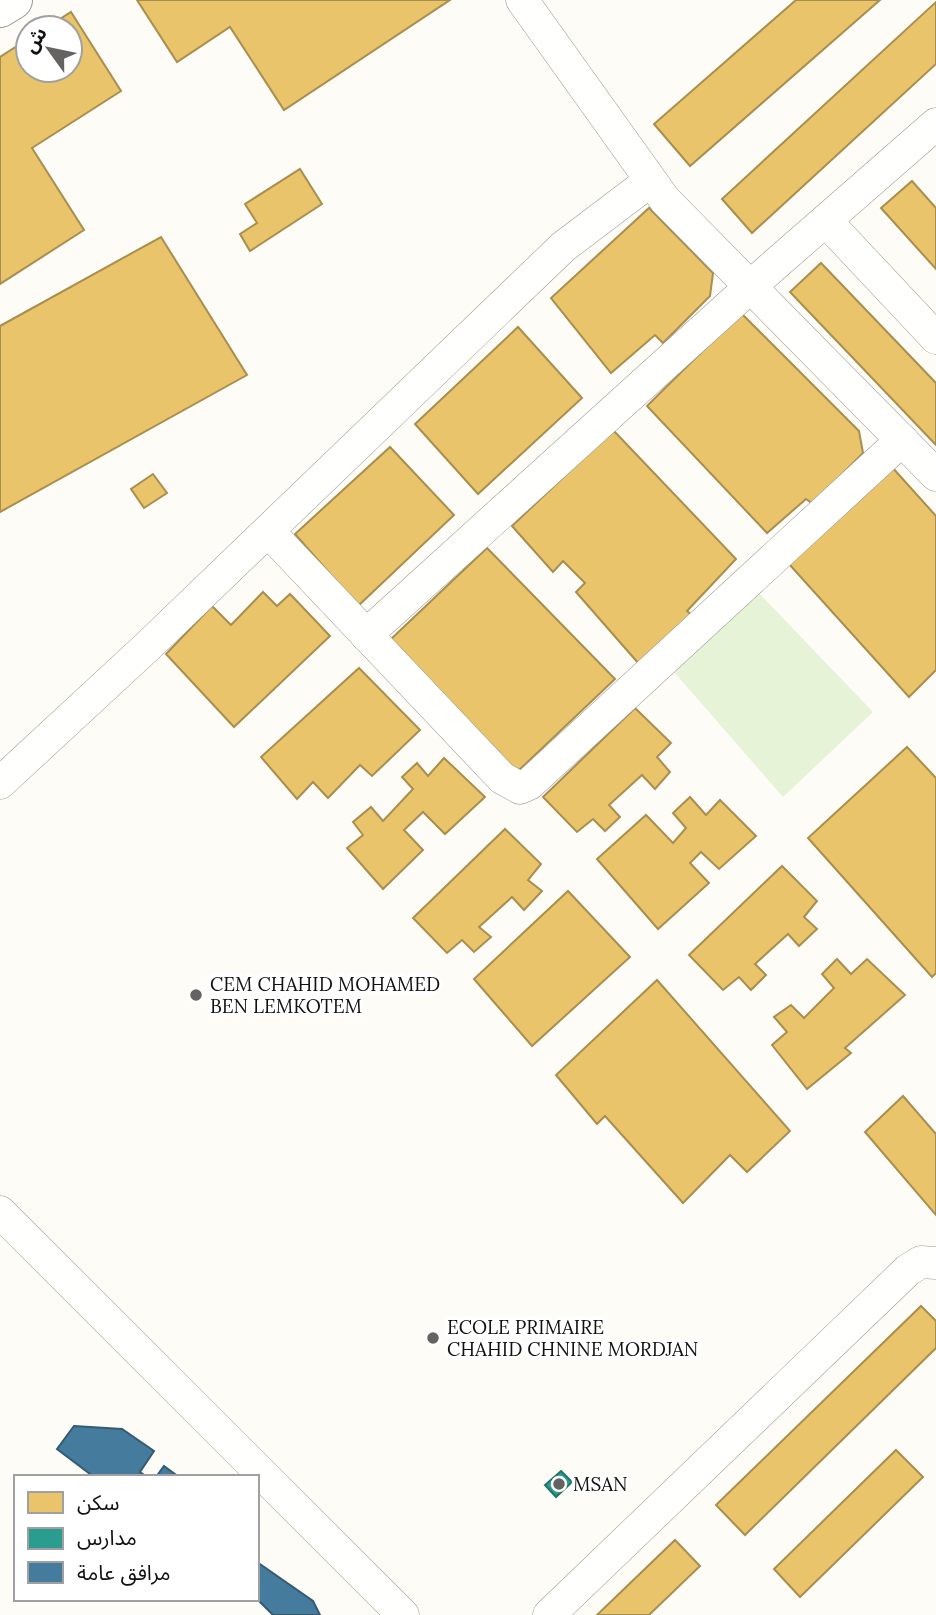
<svg xmlns="http://www.w3.org/2000/svg" width="936" height="1615" viewBox="0 0 936 1615" font-family="Lora,'Noto Sans Arabic',serif">
<style>
.green{fill:#e7f3d7}
.homes{fill:#e9c46a;stroke:#a88e4f;stroke-width:2}
.schools{fill:#2a9d8f;stroke:#227369;stroke-width:2}
.public{fill:#457b9d;stroke:#355b73;stroke-width:2}
.lines{fill:none;stroke-linecap:round;stroke-linejoin:round}
.minor-casing{stroke:#979795;stroke-width:33}
.tertiary-casing{stroke:#979795;stroke-width:40}
.minor{stroke:#fffffe;stroke-width:32}
.tertiary{stroke:#fffffe;stroke-width:38}
.poi-dot{fill:#646362;stroke:#fff;stroke-width:2.5}
.labels{text-anchor:middle;dominant-baseline:central;stroke-width:7;stroke-linejoin:round;paint-order:stroke}
.poi-label{font-size:19px;fill:#111;stroke:#fff;text-anchor:start}
</style>
<rect width="100%" height="100%" fill="#fdfcf7"/>
<!-- green -->
<polygon class="green" points="759,593 873,712 783,797 674,672"/>
<!-- homes -->
<g class="homes">
<polygon points="137,0 450,0 284,110 230,27 177,62"/>
<polygon points="796,0 880,0 690,166 654,124"/>
<polygon points="936,2 936,64 752,233 722,199"/>
<polygon points="71,12 121,91 32,148 84,230 0,284 0,57 28,39 28,70 70,70 70,28 46,28"/>
<polygon points="300,169 322,204 250,251 240,234 257,223 245,204"/>
<polygon points="912,181 936,208 936,269 881,208"/>
<polygon points="649,208 713,273 710,296 663,343 655,335 611,373 551,298"/>
<polygon points="161,237 247,375 0,512 0,326"/>
<polygon points="821,263 936,383 936,445 790,292"/>
<polygon points="741,313 859,431 863,453 813,504 806,499 767,533 647,406"/>
<polygon points="518,327 582,398 478,494 415,424"/>
<polygon points="613,430 736,559 687,611 692,615 639,664 576,592 585,583 563,561 553,572 512,526"/>
<polygon points="390,447 454,515 358,606 295,534"/>
<polygon points="891,466 936,516 936,670 909,697 789,564"/>
<polygon points="153,474 167,493 144,508 131,489"/>
<polygon points="487,548 615,679 516,773 391,639"/>
<polygon points="263,592 277,606 290,594 330,636 234,727 166,654 212,606 231,625"/>
<polygon points="359,668 420,730 372,776 360,765 328,798 313,782 297,799 261,757"/>
<polygon points="635,708 671,743 657,757 670,772 655,789 642,775 609,805 620,817 605,831 593,819 577,832 543,797"/>
<polygon points="907,747 936,778 936,973 932,977 808,838"/>
<polygon points="444,758 485,797 445,834 423,812 404,830 423,850 383,889 347,848 363,835 353,822 371,807 383,821 413,789 402,777 417,763 428,776"/>
<polygon points="690,797 706,815 720,800 756,836 719,869 701,852 690,863 709,883 658,929 597,859 646,815 673,843 686,828 673,813"/>
<polygon points="505,829 541,864 528,880 542,891 524,910 512,897 479,927 491,937 474,952 462,940 447,953 413,918"/>
<polygon points="782,866 817,901 804,917 817,929 799,946 788,934 755,964 766,975 751,990 739,977 723,990 689,955"/>
<polygon points="568,891 630,957 532,1046 474,979"/>
<polygon points="837,959 851,974 867,959 905,995 845,1048 851,1053 807,1089 772,1045 787,1032 774,1017 791,1005 804,1018 834,988 822,974"/>
<polygon points="657,980 790,1131 747,1172 730,1155 683,1203 605,1116 597,1124 556,1075"/>
<polygon points="903,1096 936,1134 936,1215 865,1132"/>
<polygon points="921,1306 936,1321 936,1348 745,1535 716,1505"/>
<polygon points="896,1450 923,1477 800,1597 774,1569"/>
<polygon points="675,1540 700,1566 649,1615 597,1615"/>
</g>
<!-- schools -->
<polygon class="schools" points="561,1471 572,1482 556,1497 545,1485"/>
<!-- public -->
<g class="public">
<polygon points="74,1426 122,1429 154,1451 140,1472 147,1477 94,1477 57,1449"/>
<polygon points="164,1466 179,1477 156,1477"/>
<polygon points="257,1562 313,1601 320,1615 273,1615 257,1599"/>
</g>
<g class="lines">
<defs>
<g id="minor">
<polyline points="522,0 665,200 936,475"/>
<polyline points="826,221 936,338"/>
<polyline points="268,531 502,778 520,788 529,784 902,440"/>
<polyline points="366,635 770,269 936,124"/>
<polyline points="0,783 148,646 563,247 650,181"/>
<polyline points="0,1212 403,1615"/>
<polyline points="549,1615 908,1270 921,1262 936,1263"/>
</g>
<polyline id="tertiary" points="0,8 13,0"/>
</defs>
<!-- minor casing -->
<use href="#minor" class="minor-casing"/>
<!-- tertiary casing -->
<use href="#tertiary" class="tertiary-casing"/>
<!-- minor -->
<use href="#minor" class="minor"/>
<!-- tertiary -->
<use href="#tertiary" class="tertiary"/>
</g>
<!-- markers -->
<g class="poi-dot">
<circle cx="196" cy="995" r="7"/>
<circle cx="433" cy="1338" r="7"/>
<circle cx="559" cy="1484" r="7"/>
</g>
<g class="labels">
<!-- poi labels -->
<g class="poi-label">
<text x="210" y="984">CEM CHAHID MOHAMED<tspan x="210" dy="22">BEN LEMKOTEM</tspan></text>
<text x="447" y="1327">ECOLE PRIMAIRE<tspan x="447" dy="22">CHAHID CHNINE MORDJAN</tspan></text>
<text x="573" y="1484">MSAN</text>
</g>
</g>
<!-- legend -->
<rect x="14" y="1475" width="245" height="126" fill="#ffffff" stroke="#a0a0a0" stroke-width="2"/>
<rect x="28" y="1492" width="35" height="21" fill="#e9c46a" stroke="#a0a0a0" stroke-width="2"/>
<text x="77" y="1510" font-size="21" fill="#111111">سكن</text>
<rect x="28" y="1528" width="35" height="21" fill="#2a9d8f" stroke="#a0a0a0" stroke-width="2"/>
<text x="77" y="1545" font-size="21" fill="#111111">مدارس</text>
<rect x="28" y="1562" width="35" height="21" fill="#457b9d" stroke="#a0a0a0" stroke-width="2"/>
<text x="77" y="1580" font-size="21" fill="#111111">مرافق عامة</text>
<!-- north arrow -->
<g transform="translate(49 49) rotate(303)"><circle r="33" fill="#ffffff" stroke="#a0a0a0" stroke-width="2"/>
<path d="M0-5L12 26L0 18L-12 26Z" fill="#646362"/>
<text y="-10" font-size="19" font-weight="bold" text-anchor="middle" fill="#111111">ش</text>
</g>
</svg>
